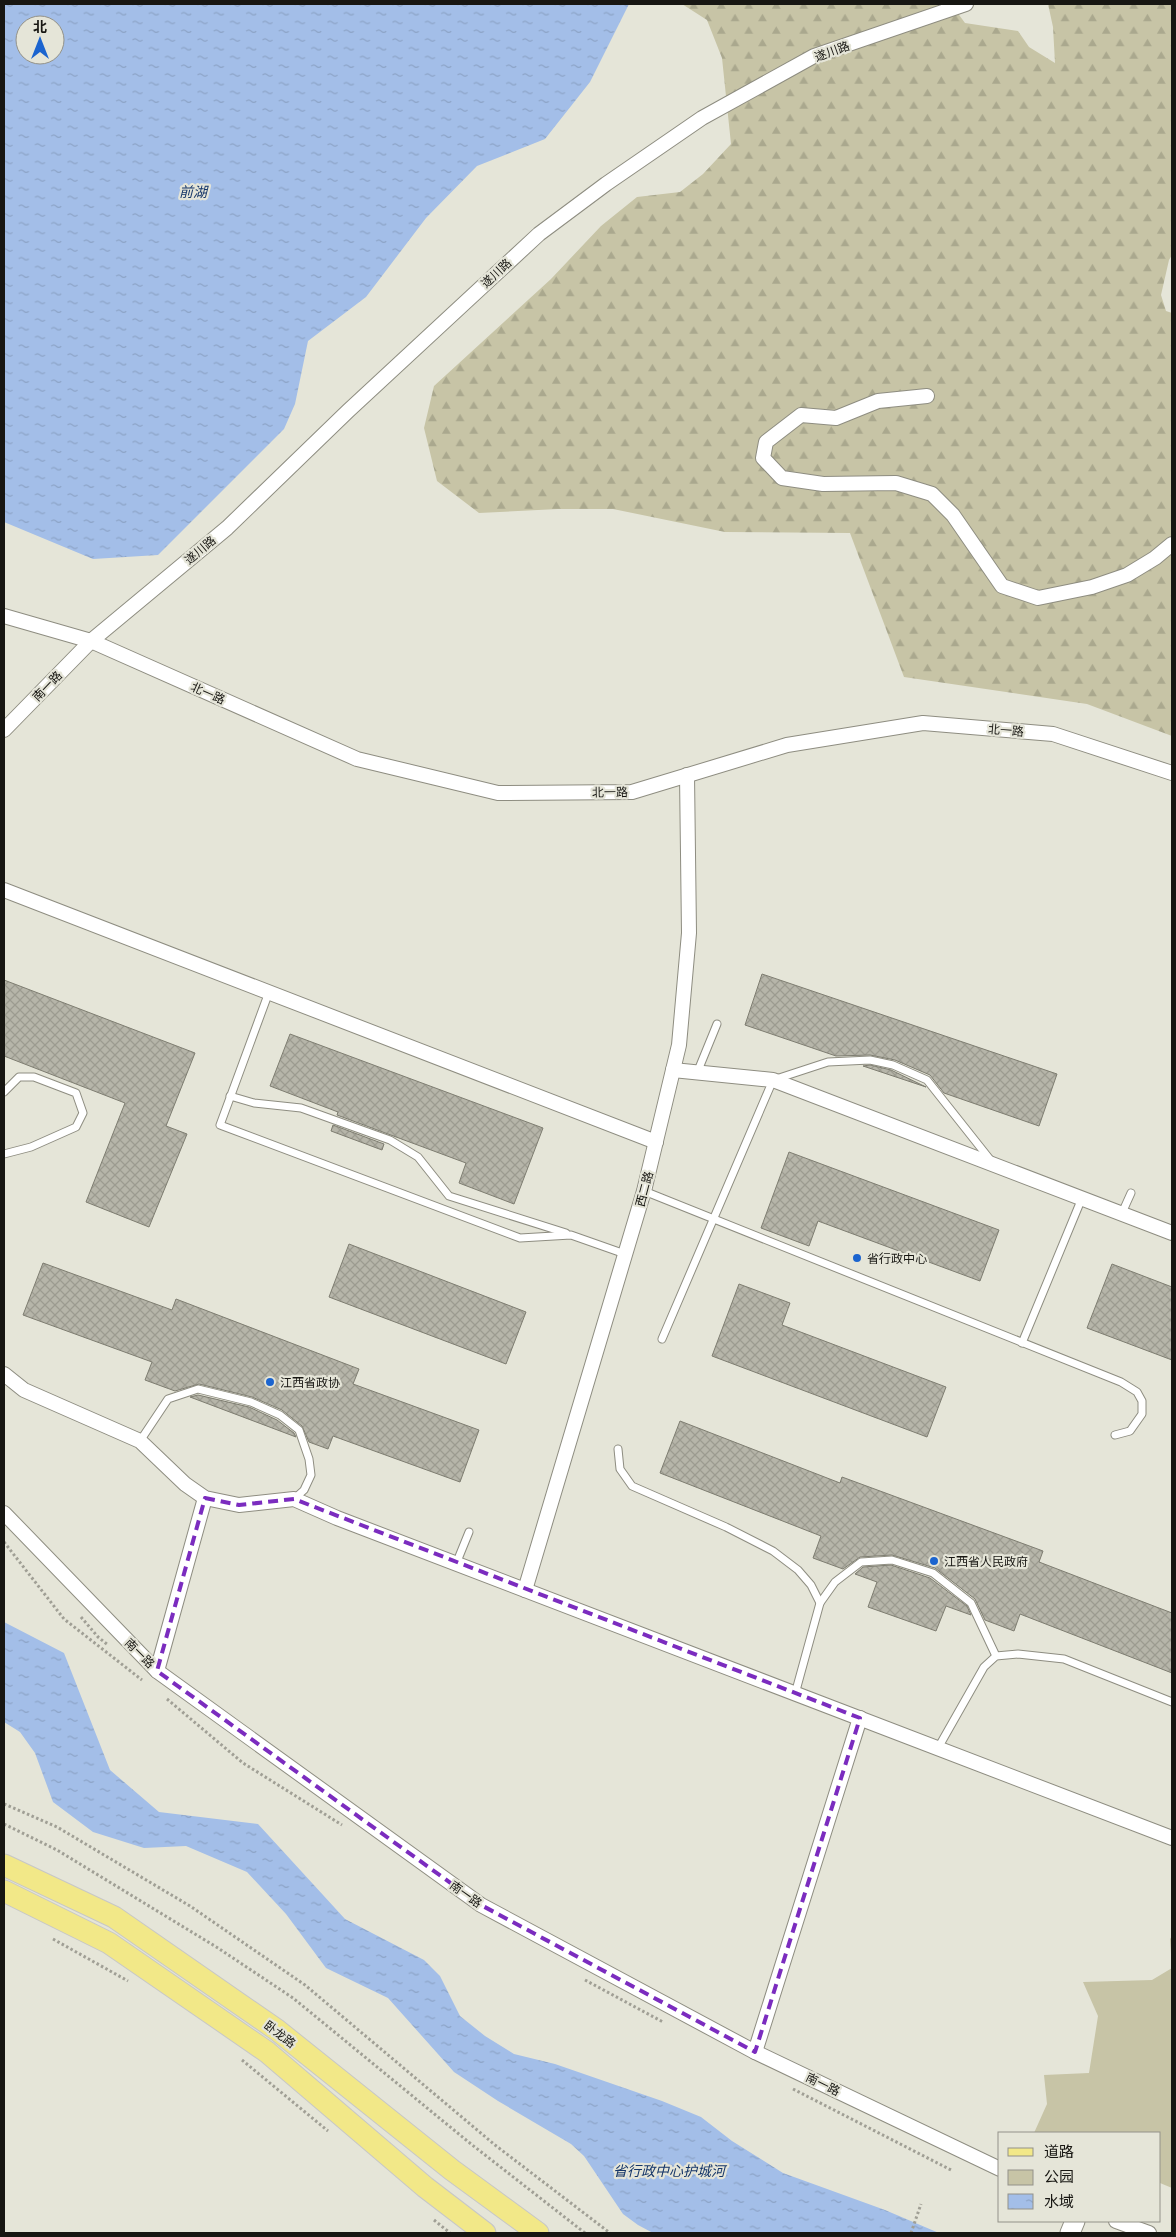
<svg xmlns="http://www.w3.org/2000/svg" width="1176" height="2237" viewBox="0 0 1176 2237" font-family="Lora,'Noto Sans SC',serif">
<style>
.green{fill:#c7c4a6}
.forest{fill:url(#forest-firs)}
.water{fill:url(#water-ripples);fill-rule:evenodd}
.building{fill:url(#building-cross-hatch);stroke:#7e7d71}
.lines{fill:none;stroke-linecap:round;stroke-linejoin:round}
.lane-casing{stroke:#8e8d81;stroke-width:9}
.street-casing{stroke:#8e8d81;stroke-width:16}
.secondary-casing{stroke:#8e8d81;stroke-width:21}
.primary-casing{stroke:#c7c7c6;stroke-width:23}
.path{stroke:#a09f95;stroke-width:3;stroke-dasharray:2.5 2.5;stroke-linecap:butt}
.lane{stroke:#fff;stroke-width:7}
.street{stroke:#fff;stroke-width:14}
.secondary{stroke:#fff;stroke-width:19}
.primary{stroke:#f2e888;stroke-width:21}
.marked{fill:none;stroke:#7b2cbf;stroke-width:4;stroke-dasharray:10 6;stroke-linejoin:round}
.poi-dot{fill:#1b64cf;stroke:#e5e5d8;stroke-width:2}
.labels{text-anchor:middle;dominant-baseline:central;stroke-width:4.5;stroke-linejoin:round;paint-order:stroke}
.street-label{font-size:12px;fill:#171612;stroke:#e5e5d8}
.poi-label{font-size:12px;fill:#171612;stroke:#e5e5d8;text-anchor:start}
.water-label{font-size:14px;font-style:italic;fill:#143568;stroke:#e5e5d8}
</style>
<defs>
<pattern id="forest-firs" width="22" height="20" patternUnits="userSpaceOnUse" patternTransform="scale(1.25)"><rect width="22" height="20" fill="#c7c4a6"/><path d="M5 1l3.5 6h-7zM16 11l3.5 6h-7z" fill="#aaa88e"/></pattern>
<pattern id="water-ripples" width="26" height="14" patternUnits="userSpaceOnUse" patternTransform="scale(1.25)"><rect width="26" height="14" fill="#a3bee8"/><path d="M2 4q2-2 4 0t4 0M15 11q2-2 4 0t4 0" fill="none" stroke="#8ca3c6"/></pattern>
<pattern id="building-cross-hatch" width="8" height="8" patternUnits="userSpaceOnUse" patternTransform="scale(1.25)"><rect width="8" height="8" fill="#b6b5a9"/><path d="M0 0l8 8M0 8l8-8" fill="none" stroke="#9c9b90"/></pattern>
</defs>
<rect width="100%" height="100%" fill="#e5e5d8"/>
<!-- green -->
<polygon class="green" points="1172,1936 1172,2188 1160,2183 1160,2133 1034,2133 1047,2104 1044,2075 1089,2073 1098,2016 1083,1982 1152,1980 1172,1968 1170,1939"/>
<!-- forest -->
<polygon class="forest" points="682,4 951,4 965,23 1018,31 1029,47 1055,63 1053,27 1048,4 1172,4 1172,255 1169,260 1161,295 1166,311 1172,313 1172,736 1087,704 904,677 850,533 725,532 613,509 558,509 479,513 437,481 424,428 434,386 551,279 601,226 637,197 680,192 703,174 731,144 722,58 707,20"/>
<!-- water -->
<g class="water">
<path d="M4 4H629L590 82 545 139 477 166 426 218 366 297 308 341 295 404 284 429 158 555 93 559 4 522ZM25 25H55V55H25Z"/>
<polygon points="4,1622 64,1653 110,1770 159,1812 258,1824 345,1919 424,1960 440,1976 460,2016 485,2036 514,2054 555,2064 662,2101 701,2117 732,2141 783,2173 885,2210 939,2233 653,2233 638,2225 623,2214 584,2156 571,2144 498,2101 454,2072 388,1998 326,1968 286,1914 247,1872 186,1846 144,1848 93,1832 53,1802 35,1753 20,1732 4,1722"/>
</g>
<!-- building -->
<g class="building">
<polygon points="762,974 1057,1074 1039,1126 944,1093 930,1075 895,1060 870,1055 836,1056 745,1025"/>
<polygon points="4,980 195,1053 166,1126 187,1134 149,1227 86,1202 125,1103 4,1056"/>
<polygon points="290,1034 543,1128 514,1204 459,1183 466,1163 337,1115 338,1112 270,1086"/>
<polygon points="870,1065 891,1070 926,1087 863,1066"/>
<polygon points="333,1125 384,1144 382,1150 331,1131"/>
<polygon points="789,1152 999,1230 980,1281 818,1221 809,1246 761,1228"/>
<polygon points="349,1244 526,1312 506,1364 329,1297"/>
<polygon points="43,1263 172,1310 176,1299 359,1369 353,1384 479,1430 460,1482 333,1436 328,1449 309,1442 302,1426 282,1410 252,1397 199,1384 175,1391 145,1380 152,1362 23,1315"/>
<polygon points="1112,1264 1172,1287 1172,1360 1087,1328"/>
<polygon points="739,1284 790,1303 782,1325 946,1387 927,1437 712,1356"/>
<polygon points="198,1395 249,1407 277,1420 294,1433 296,1437 190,1397"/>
<polygon points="680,1421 840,1483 842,1477 1043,1551 1039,1562 1172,1613 1172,1673 1020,1614 1014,1631 985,1620 975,1599 935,1568 892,1555 860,1557 843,1569 813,1558 821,1536 660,1473"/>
<polygon points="891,1565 930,1578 967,1606 971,1615 946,1606 936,1631 868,1607 877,1582 855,1574 863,1567"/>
</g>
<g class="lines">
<defs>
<g id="lane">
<polyline points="269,992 220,1125 520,1238 571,1235 625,1254"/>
<polyline points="697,1073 717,1024"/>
<polyline points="4,1092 19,1077 34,1077 76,1093 83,1113 76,1127 31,1147 4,1154"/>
<polyline points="230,1096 254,1103 301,1108 390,1140 418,1157 449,1196 566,1233"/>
<polyline points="644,1191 1121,1382 1137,1392 1142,1401 1142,1414 1130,1431 1115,1435"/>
<polyline points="1122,1213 1131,1193"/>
<polyline points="662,1339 773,1080 828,1062 870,1060 893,1065 927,1080 992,1162"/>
<polyline points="1022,1343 1082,1198"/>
<polyline points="140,1441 168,1399 198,1389 251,1402 280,1415 299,1430 309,1459 311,1475 304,1490 294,1499"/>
<polyline points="618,1449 620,1469 632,1486 726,1527 773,1551 798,1570 811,1585 820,1603 795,1694"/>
<polyline points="456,1564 469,1532"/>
<polyline points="820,1603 835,1582 861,1562 892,1560 933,1573 971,1603 996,1656"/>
<polyline points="938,1748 984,1667 996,1656 1018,1654 1064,1659 1172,1702"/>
</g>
<g id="street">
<polyline points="927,396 878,401 836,418 801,415 766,442 763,458 782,478 823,484 896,483 932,494 953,515 1002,586 1038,598 1092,587 1127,575 1155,558 1172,544"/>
<polyline points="4,616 91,641 357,759 498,793 632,792 787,745 923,723 1053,734 1172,773"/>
<polyline points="4,730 91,641 227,528 348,411 539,234 606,184 702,118 814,56 966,4"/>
<polyline points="4,890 656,1142"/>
<polyline points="673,1070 773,1080 1172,1233"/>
<polyline points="4,1374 24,1390 140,1441 185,1484 205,1498 239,1505 294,1499 337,1518 1172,1838"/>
<polyline points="4,1513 157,1671 481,1905 755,2052 1000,2169"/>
<polyline points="525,1590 644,1191 679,1045 689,933 687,775"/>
<polyline points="157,1671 205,1498"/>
<polyline points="755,2052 860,1718"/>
<polyline points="1116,2221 1149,2233"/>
</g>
<polyline id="secondary" points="1070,2233 1075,2221"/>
<g id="primary">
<polyline points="4,1865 114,1917 277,2030 452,2170 538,2233"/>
<polyline points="4,1891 109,1943 267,2052 425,2187 485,2233"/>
</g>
</defs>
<!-- lane casing -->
<use href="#lane" class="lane-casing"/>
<!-- street casing -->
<use href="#street" class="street-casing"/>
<!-- secondary casing -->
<use href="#secondary" class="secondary-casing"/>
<!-- primary casing -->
<use href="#primary" class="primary-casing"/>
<!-- path -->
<g class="path">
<polyline points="4,1542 64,1619 142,1680"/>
<polyline points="81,1617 98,1637 108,1645"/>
<polyline points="167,1699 243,1763 342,1825"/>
<polyline points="4,1804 57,1827 190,1906 305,1985 495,2145 610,2233"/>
<polyline points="4,1824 57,1850 218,1948 293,1998 471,2144 585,2233"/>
<polyline points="53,1939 128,1981"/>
<polyline points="585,1980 663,2022"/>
<polyline points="242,2060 328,2131"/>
<polyline points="793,2089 953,2171"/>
<polyline points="434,2220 450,2233"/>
<polyline points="911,2233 921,2204"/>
</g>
<!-- lane -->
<use href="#lane" class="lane"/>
<!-- street -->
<use href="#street" class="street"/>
<!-- secondary -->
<use href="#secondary" class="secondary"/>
<!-- primary -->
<use href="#primary" class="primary"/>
</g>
<!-- marked area -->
<path class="marked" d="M205 1498 239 1505 294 1499 860 1718 755 2052 481 1905 157 1671Z"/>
<!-- markers -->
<g class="poi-dot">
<circle cx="857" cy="1258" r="5"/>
<circle cx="270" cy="1382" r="5"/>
<circle cx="934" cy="1561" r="5"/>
</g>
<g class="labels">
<!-- street labels -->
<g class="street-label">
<text transform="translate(832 51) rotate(-20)">遂川路</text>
<text transform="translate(496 273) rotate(-43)">遂川路</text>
<text transform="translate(200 550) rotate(-40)">遂川路</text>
<text transform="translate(47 686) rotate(-46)">南一路</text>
<text transform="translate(208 693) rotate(24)">北一路</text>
<text transform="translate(1006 730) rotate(5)">北一路</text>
<text transform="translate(610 792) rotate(-1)">北一路</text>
<text transform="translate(644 1189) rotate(-75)">西二路</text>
<text transform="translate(140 1653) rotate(45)">南一路</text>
<text transform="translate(466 1894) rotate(35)">南一路</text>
<text transform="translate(280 2034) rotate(37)">卧龙路</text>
<text transform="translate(823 2084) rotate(26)">南一路</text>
</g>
<!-- poi labels -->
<g class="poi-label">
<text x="867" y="1258">省行政中心</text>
<text x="280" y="1382">江西省政协</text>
<text x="944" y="1561">江西省人民政府</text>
</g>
<!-- water labels -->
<g class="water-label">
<text x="193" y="192">前湖</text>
<text x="669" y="2171">省行政中心护城河</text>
</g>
</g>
<!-- border -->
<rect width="1176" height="2237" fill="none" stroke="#171612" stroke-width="10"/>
<!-- legend -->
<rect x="998" y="2132" width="162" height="90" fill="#e5e5d8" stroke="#939289"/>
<rect x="1008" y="2148" width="25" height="8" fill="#f2e888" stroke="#939289"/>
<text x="1044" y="2157" font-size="15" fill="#171612">道路</text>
<rect x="1008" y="2170" width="25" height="15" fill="#c7c4a6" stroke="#939289"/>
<text x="1044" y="2182" font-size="15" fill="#171612">公园</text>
<rect x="1008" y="2194" width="25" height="15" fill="url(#water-ripples)" stroke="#939289"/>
<text x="1044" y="2207" font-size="15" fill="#171612">水域</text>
<!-- north arrow -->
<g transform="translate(40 40)"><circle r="24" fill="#e5e5d8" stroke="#939289"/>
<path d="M0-4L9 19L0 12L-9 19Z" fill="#1b64cf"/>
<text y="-8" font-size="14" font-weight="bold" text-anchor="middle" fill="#171612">北</text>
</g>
</svg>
